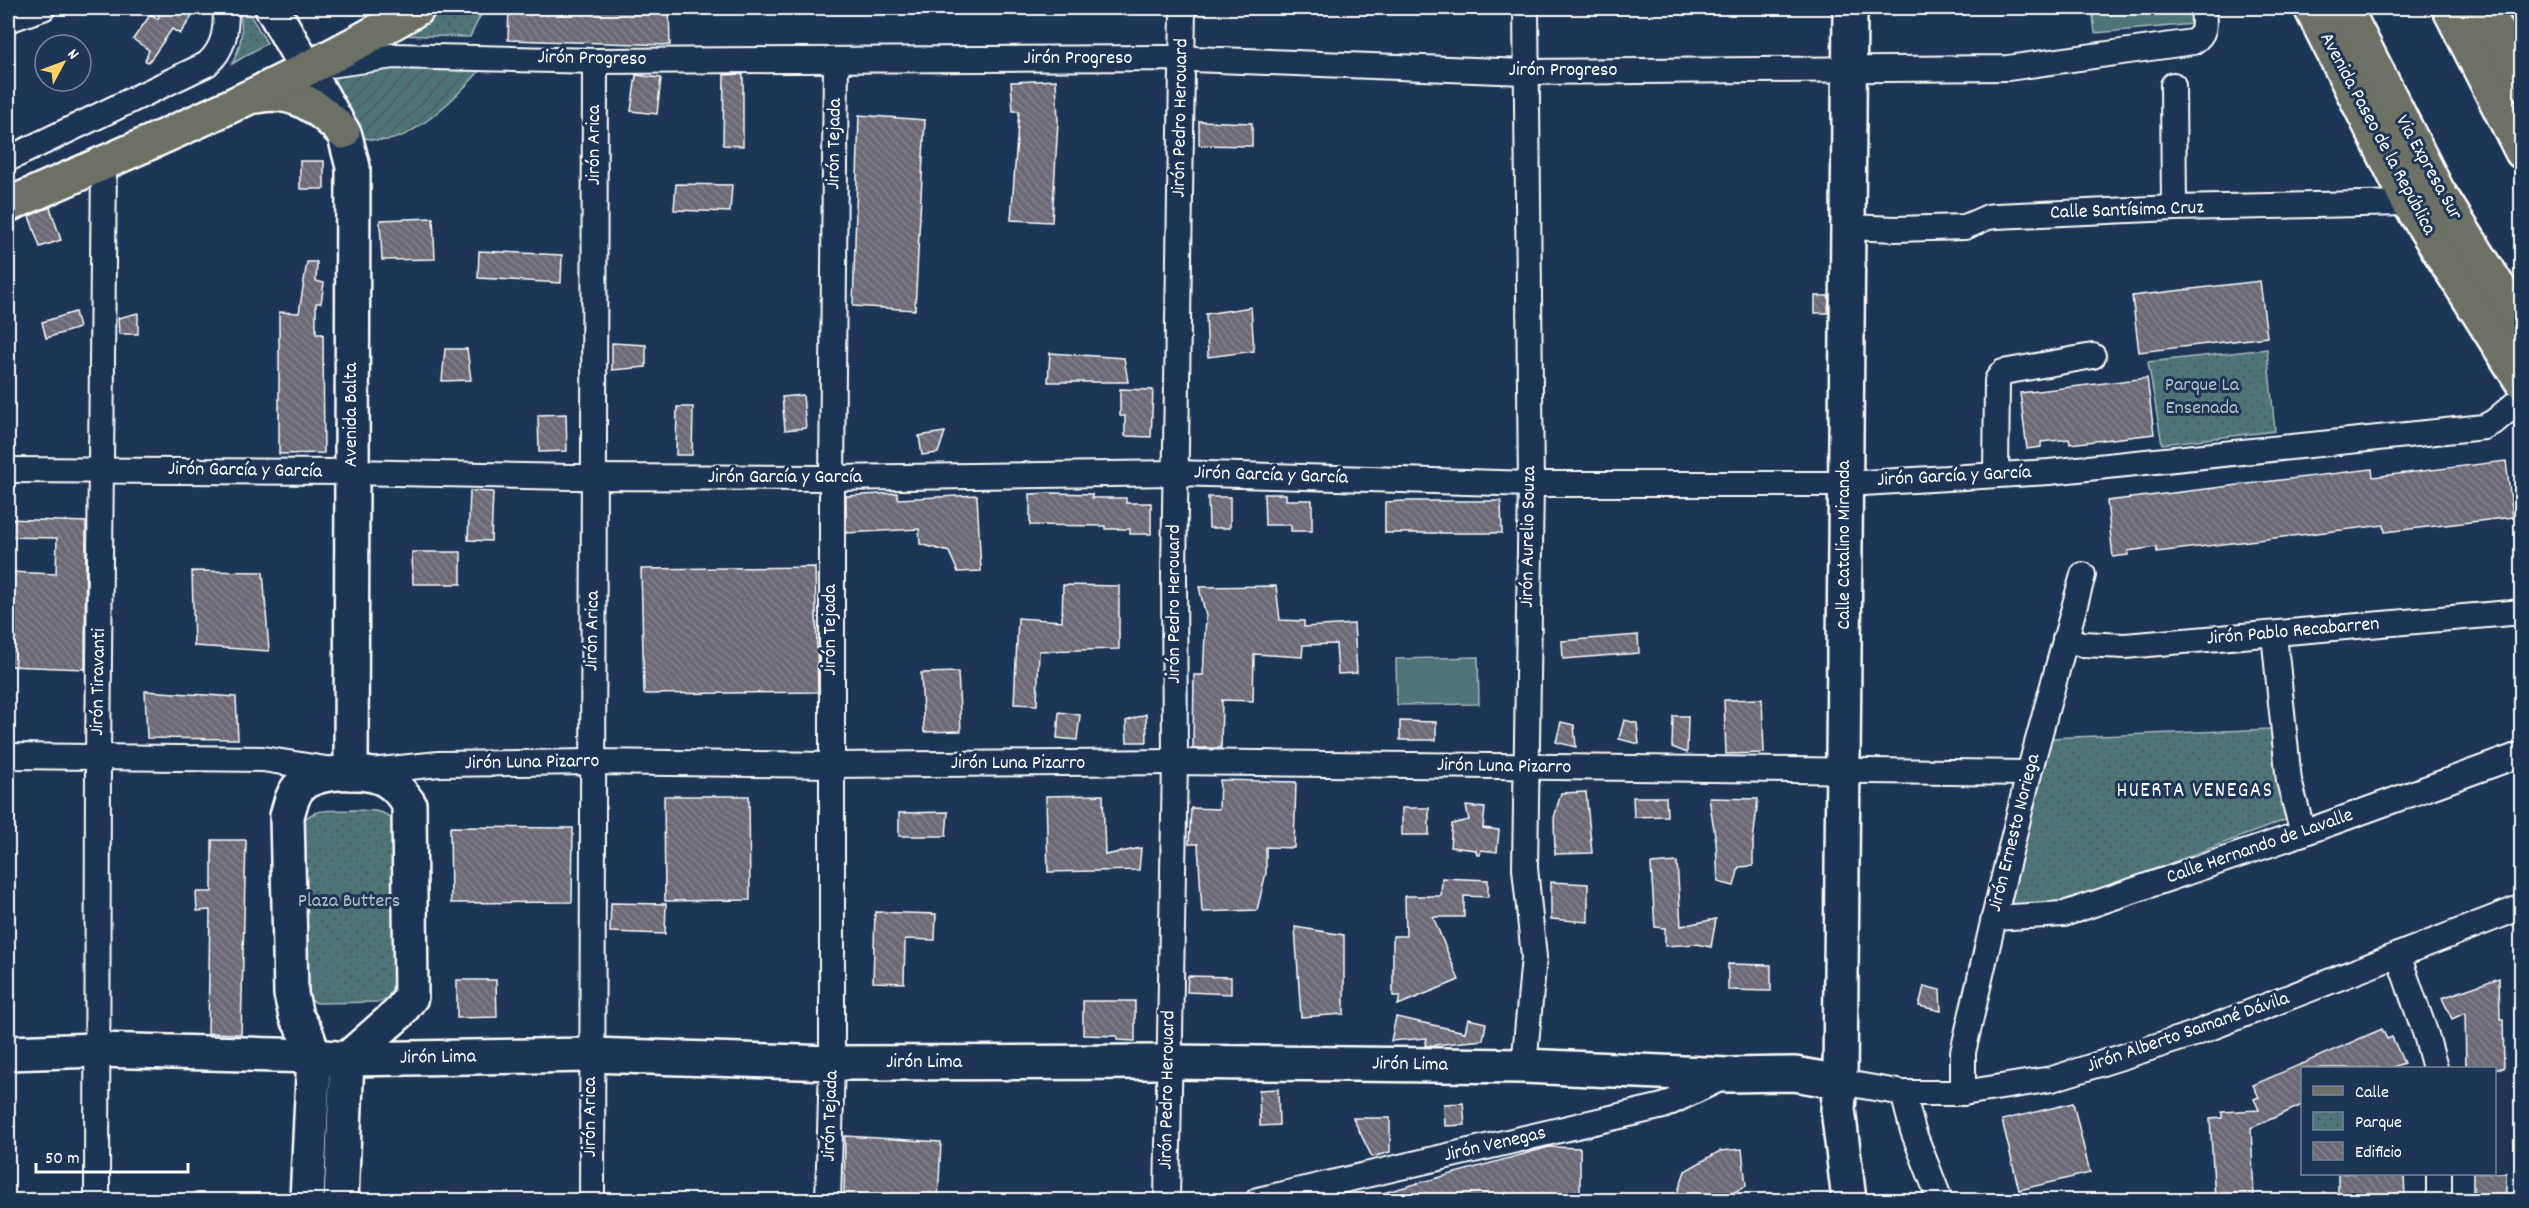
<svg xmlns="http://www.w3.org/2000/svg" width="2529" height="1208" viewBox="0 0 2529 1208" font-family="Dekko,sans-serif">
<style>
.park{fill:url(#park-dots);stroke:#a6babc;stroke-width:1.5}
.garden{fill:url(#garden-furrows);stroke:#a6babc;stroke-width:1.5}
.pitch{fill:#4e7578;stroke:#a6babc;stroke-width:1.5}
.building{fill:url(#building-back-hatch);stroke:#fff;stroke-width:1.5}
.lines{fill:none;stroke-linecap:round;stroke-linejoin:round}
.street-casing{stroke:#fff;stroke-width:28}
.secondary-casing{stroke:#fff;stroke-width:38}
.primary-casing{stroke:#fff;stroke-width:38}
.highway-casing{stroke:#fff;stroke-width:38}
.street{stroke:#1d3557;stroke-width:24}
.secondary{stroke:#1d3557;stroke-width:33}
.primary{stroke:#6c7065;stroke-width:33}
.highway{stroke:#6c7065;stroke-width:33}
.labels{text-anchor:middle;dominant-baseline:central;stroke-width:6;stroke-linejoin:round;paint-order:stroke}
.street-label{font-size:20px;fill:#fff;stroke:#1d3557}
.park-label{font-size:20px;fill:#afc1c2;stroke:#1d3557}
.neighbourhood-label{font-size:21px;letter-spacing:1.5px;fill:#fff;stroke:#1d3557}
</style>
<defs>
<pattern id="park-dots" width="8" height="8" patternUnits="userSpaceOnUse" patternTransform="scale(1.5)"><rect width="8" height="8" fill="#4e7578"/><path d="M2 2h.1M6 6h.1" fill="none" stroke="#4d5c5e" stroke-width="1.8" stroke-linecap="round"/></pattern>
<pattern id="garden-furrows" width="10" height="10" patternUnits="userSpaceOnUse" patternTransform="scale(1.5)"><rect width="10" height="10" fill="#4e7578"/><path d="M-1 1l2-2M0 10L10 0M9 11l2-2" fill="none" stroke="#4d5c5e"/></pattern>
<pattern id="building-back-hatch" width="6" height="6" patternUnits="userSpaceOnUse" patternTransform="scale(1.5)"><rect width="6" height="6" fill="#6b6975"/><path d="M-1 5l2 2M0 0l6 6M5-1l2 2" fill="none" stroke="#81808a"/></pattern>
</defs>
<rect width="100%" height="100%" fill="#1d3557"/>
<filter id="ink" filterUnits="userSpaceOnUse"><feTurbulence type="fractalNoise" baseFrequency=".0167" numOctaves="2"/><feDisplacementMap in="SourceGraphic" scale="12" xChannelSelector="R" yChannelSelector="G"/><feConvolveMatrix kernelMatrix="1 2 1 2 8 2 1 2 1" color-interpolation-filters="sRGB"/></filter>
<g filter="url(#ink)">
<!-- park -->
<g class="park">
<path d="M239 8H246L267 43 232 64C242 44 244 29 239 8Z"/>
<polygon points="444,8 484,8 470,37 396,35"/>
<polygon points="2267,349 2275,431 2162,444 2148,362"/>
<polygon points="2272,729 2288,819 2051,908 2011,905 2048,738"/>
<path d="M353 810C368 811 384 809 393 820L394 984 388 998 380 1002 317 1003 310 1000 305 987 304 820C316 807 337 811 353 810Z"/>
</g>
<!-- garden -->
<path class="garden" d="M389 66H484C465 88 417 138 387 140 380 141 371 139 364 138L329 71Z"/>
<!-- pitch -->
<g class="pitch">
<polygon points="2092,8 2191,8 2193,24 2095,33"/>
<polygon points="1478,657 1479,704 1397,705 1396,659"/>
</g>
<!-- building -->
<g class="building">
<polygon points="161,8 191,8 191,18 180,34 172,29 149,62 145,61 149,50 133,39 151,14 158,19"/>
<polygon points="509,8 669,8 670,45 508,40"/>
<polygon points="743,74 743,146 723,145 724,75"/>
<polygon points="636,75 661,78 657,114 631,111"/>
<polygon points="1056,80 1058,121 1052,222 1011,220 1019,111 1013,111 1011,82"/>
<polygon points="859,115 925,120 915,310 853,306"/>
<polygon points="1199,121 1252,123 1252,146 1199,145"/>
<rect x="300" y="161" width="24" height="28"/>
<polygon points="676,184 732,185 730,212 674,210"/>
<polygon points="50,207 61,240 40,247 29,216"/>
<polygon points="433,218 435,259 382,260 380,220"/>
<polygon points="479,251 562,255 561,283 478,278"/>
<polygon points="307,262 317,262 316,281 324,283 321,303 316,303 316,334 323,334 324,453 279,454 279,312 299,313"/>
<polygon points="2260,281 2267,337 2139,352 2132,296"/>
<polygon points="1815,296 1829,296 1828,313 1815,313"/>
<polygon points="1251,307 1254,351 1208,357 1206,314"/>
<polygon points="75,312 79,328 46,338 42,322"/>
<polygon points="138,313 138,334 119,334 118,318"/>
<polygon points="612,343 646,345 646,367 612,370"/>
<polygon points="445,349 467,349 471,380 442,381"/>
<polygon points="1050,353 1124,358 1128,382 1048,382"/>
<polygon points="2147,378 2154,434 2070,444 2069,439 2041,442 2041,447 2027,449 2020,393"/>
<polygon points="1120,389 1153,390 1151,437 1125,436 1125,416 1120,416"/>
<polygon points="803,395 806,428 785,430 782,397"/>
<polygon points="677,407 693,407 692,455 676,455"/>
<polygon points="566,414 567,451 539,452 538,415"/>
<polygon points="945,432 938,453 922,455 919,436"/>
<polygon points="2506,461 2513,517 2385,532 2384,525 2157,552 2156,547 2128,551 2128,555 2113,557 2107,501 2372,469 2373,477"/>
<polygon points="470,491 493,492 491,541 468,540"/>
<polygon points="897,493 898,499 977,495 981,571 958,572 949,552 920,544 919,529 846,533 846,496"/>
<polygon points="1051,493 1092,494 1092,498 1126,498 1126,503 1151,503 1151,534 1130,534 1130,529 1105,529 1105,526 1030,525 1030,494"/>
<polygon points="1264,494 1286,494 1286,500 1312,500 1312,531 1291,531 1291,525 1265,525"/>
<polygon points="1208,497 1230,497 1230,528 1209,528"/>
<polygon points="1406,501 1501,501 1502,533 1385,533 1385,502"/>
<polygon points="8,519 86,522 85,669 8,666 8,572 56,574 57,538 8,537"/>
<polygon points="412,552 461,552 461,584 413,584"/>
<polygon points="815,567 818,692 644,694 641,569"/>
<polygon points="192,571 263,572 269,651 194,646"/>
<polygon points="1063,585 1119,586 1119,649 1039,651 1037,705 1014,704 1018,618 1062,621"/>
<polygon points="1276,586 1280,620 1304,621 1304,627 1354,624 1357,673 1338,674 1336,644 1303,645 1302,657 1254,654 1253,701 1222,700 1221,748 1193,748 1194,675 1203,675 1206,616 1199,587"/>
<polygon points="1638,635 1639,653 1563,659 1562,641"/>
<polygon points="958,672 961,731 924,732 921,673"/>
<polygon points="145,691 236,697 238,739 147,738"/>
<polygon points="1762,699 1764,753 1726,754 1724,700"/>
<polygon points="1059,712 1080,715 1077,740 1057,738"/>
<polygon points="1146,714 1147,742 1127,742 1126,721"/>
<polygon points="1673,716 1688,716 1687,753 1672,747"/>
<polygon points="1624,720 1637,723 1639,744 1619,739"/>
<polygon points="1400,721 1436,722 1436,740 1400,740"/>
<polygon points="1561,722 1574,725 1576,747 1556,742"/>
<polygon points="1220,780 1296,782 1294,848 1266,847 1266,873 1257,910 1202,912 1198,844 1189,844 1191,808 1219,809"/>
<polygon points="1586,792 1592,853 1555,854 1554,818 1561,793"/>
<polygon points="1103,795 1105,855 1141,848 1139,870 1048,872 1046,796"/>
<polygon points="664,796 749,796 750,900 665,901"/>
<polygon points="1633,797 1666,797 1667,816 1634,817"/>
<polygon points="1709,798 1758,799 1753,841 1753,866 1739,867 1734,886 1718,882 1716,842"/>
<polygon points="1466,806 1485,808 1483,828 1499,830 1497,852 1481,850 1480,855 1477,855 1476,850 1450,847 1452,824 1469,820"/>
<rect x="1402" y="808" width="27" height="27"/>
<polygon points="948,812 946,836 899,836 899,813"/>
<polygon points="450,827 573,828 572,902 451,903"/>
<polygon points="212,840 246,840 241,1034 208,1033 210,910 197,911 196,892 212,892"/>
<polygon points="1677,862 1681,926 1716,919 1711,947 1696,944 1665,946 1665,928 1655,927 1651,864"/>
<polygon points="1442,878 1488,880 1488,897 1464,896 1464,917 1433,917 1459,980 1398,1005 1400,996 1393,996 1393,936 1406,936 1405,896 1441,896"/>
<polygon points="1551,882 1588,884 1588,922 1551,919"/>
<polygon points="611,903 666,904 665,934 610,932"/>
<polygon points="875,912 936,914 935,940 905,939 904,983 873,982"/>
<polygon points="1295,927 1344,935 1344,1014 1301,1017"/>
<polygon points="1728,964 1771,965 1771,991 1728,990"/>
<polygon points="1188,976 1231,977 1231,994 1187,992"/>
<polygon points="2499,978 2500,1019 2503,1019 2504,1068 2466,1068 2465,1013 2452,1019 2442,998"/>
<polygon points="457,980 496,980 497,1017 457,1018"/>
<polygon points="1924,986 1940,990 1941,1011 1919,1006"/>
<polygon points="1083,1001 1135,1001 1135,1041 1117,1040 1117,1036 1083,1035"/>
<polygon points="1396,1017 1465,1032 1468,1019 1486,1023 1483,1040 1425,1046 1427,1038 1391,1041"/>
<polygon points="2382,1029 2387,1039 2392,1037 2404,1063 2391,1068 2302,1068 2302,1105 2251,1128 2254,1200 2215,1200 2210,1119 2222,1118 2222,1112 2259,1110 2254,1099 2259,1097 2253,1085"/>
<polygon points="1278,1089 1279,1125 1260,1126 1259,1090"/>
<polygon points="1463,1103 1465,1125 1445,1126 1444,1104"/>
<polygon points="2073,1103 2090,1173 2019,1190 2002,1120"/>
<polygon points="1353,1118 1390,1118 1390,1152 1372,1157"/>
<polygon points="845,1136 941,1142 938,1200 844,1200"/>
<polygon points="1549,1147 1580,1148 1580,1200 1372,1200 1372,1196"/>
<polygon points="1742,1149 1746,1186 1719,1200 1675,1200 1685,1171 1720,1151"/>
<polygon points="2338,1173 2404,1173 2405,1200 2338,1200"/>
<rect x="2473" y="1173" width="33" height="27"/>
</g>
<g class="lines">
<defs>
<g id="street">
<polyline points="8,20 43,8"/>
<path d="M330 65 393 56 595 61 1167 58 1525 72 2008 68 2193 42C2207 33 2204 23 2203 8"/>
<polyline points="2173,85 2174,208"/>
<path d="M8 159 207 64C225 48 226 30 226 8"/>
<polyline points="1848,227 1896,229 1965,227 1988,217 1996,216 2174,208 2409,203"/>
<polyline points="8,470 352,472 571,477 832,478 1176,473 1531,484 1846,484 2049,472 2484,427 2495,421 2522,398"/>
<polyline points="1996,475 1997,380 2003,372 2093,356"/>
<polyline points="2274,634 2289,781 2303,833"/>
<polyline points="2065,639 2082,644 2125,646 2522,612"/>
<polyline points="8,756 263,759 351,773 439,764 592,762 831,765 1175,762 2029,773"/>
<polyline points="1994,918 2064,914 2303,833 2522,754"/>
<polyline points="2398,955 2426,1035 2435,1068"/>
<polyline points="1524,1066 1534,957 1525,868 1531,484 1526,8"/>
<polyline points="1840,1082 1903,1093 1963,1093 2052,1079 2194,1034 2522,907"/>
<polyline points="1903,1093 1913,1131 1940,1200"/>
<polyline points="1963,1093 1963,1052 1994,918 2029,773 2083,575"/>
<polyline points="2439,1174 2439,1200"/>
<polyline points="97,1200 98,758 104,164"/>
<polyline points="592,1200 595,61"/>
<polyline points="828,1200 832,1063 832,478 836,60"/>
<polyline points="1167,1200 1175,762 1174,572 1183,8"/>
<polyline points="1258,1200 1663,1106 1724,1077"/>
</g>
<g id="secondary">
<polyline points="272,8 345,136 353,167 351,773"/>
<polyline points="8,1053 97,1050 314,1056 347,1059 591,1055 832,1063 1168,1062 1524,1066 1728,1075 1795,1074 1840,1082"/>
<path d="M307 1200 314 1056 306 1033 296 1016 291 994 287 816C290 806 292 794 300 786 315 770 368 769 386 780 397 787 402 794 409 804L411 997 398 1014 347 1059 341 1200"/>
<polyline points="1849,1200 1838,1109 1840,1082 1850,8"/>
</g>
<g id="primary">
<polyline points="2311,8 2409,203 2522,382"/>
<polyline points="2486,8 2522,83"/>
<path d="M257 96C293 88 319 107 343 132"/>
<path d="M8 205C146 144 287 86 418 8"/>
</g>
<g id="highway">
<polyline points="2345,8 2437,190 2522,324"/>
<polyline points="2449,8 2522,152"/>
</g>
</defs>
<!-- street casing -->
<use href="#street" class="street-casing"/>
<!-- secondary casing -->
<use href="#secondary" class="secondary-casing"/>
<!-- primary casing -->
<use href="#primary" class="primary-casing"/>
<!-- highway casing -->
<use href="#highway" class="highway-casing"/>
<!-- street -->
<use href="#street" class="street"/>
<!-- secondary -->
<use href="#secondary" class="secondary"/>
<!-- primary -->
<use href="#primary" class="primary"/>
<!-- highway -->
<use href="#highway" class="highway"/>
</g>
</g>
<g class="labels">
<!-- street labels -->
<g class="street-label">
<text transform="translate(592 59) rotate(1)">Jirón Progreso</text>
<text x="1078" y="59">Jirón Progreso</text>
<text x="1563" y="71">Jirón Progreso</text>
<text transform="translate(1181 118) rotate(-89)">Jirón Pedro Herouard</text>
<text transform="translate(2377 134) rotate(62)">Avenida Paseo de la República</text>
<text transform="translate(835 144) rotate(-89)">Jirón Tejada</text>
<text transform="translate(595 145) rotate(-90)">Jirón Arica</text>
<text transform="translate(2428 168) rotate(61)">Via Expresa Sur</text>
<text transform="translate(2127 211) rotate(-2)">Calle Santísima Cruz</text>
<text transform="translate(352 415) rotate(-90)">Avenida Balta</text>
<text transform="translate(245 471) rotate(1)">Jirón García y García</text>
<text transform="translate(1271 476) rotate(2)">Jirón García y García</text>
<text transform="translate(1954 477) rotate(-3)">Jirón García y García</text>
<text x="785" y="478">Jirón García y García</text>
<text transform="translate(1529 537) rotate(-89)">Jirón Aurelio Souza</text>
<text transform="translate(1845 545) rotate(-90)">Calle Catalino Miranda</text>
<text transform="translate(1175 604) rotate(-90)">Jirón Pedro Herouard</text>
<text transform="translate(831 630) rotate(-90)">Jirón Tejada</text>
<text transform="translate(593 631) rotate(-89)">Jirón Arica</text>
<text transform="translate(2293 632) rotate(-5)">Jirón Pablo Recabarren</text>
<text transform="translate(99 682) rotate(-89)">Jirón Tiravanti</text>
<text transform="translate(532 763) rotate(-1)">Jirón Luna Pizarro</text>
<text x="1018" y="764">Jirón Luna Pizarro</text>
<text transform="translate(1504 767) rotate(1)">Jirón Luna Pizarro</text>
<text transform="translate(2015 833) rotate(-76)">Jirón Ernesto Noriega</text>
<text transform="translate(2260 847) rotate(-19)">Calle Hernando de Lavalle</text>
<text transform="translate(2188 1033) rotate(-19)">Jirón Alberto Samané Dávila</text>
<text transform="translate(438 1058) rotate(-1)">Jirón Lima</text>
<text x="924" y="1063">Jirón Lima</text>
<text transform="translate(1410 1065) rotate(1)">Jirón Lima</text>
<text transform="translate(1168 1090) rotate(-89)">Jirón Pedro Herouard</text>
<text transform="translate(831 1116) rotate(-88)">Jirón Tejada</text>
<text transform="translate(591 1117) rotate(-90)">Jirón Arica</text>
<text transform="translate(1495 1145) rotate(-13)">Jirón Venegas</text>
</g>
<!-- park labels -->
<g class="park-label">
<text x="2202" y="386">Parque La<tspan x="2202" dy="23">Ensenada</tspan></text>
<text x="349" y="902">Plaza Butters</text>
</g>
<!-- neighbourhood labels -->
<g class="neighbourhood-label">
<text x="2195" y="792">HUERTA VENEGAS</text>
</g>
</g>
<!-- margin -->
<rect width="2529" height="1208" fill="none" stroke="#1d3557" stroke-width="30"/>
<rect x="15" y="15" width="2499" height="1178" fill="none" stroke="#fff" stroke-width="2" filter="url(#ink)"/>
<!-- legend -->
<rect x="2301" y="1067" width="195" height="108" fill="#1d3557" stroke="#77869a" stroke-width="1.5"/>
<rect x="2313" y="1086" width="30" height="9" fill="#6c7065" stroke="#77869a" stroke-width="1.5"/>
<text x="2355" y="1097" font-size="18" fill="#ffffff">Calle</text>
<rect x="2313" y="1112" width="30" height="18" fill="url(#park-dots)" stroke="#77869a" stroke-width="1.5"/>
<text x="2355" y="1127" font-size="18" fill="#ffffff">Parque</text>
<rect x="2313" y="1142" width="30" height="18" fill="url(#building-back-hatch)" stroke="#77869a" stroke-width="1.5"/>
<text x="2355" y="1157" font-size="18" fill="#ffffff">Edificio</text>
<!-- north arrow -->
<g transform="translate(63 63) rotate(49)"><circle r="28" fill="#1d3557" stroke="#77869a" stroke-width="1.5"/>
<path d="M0-4.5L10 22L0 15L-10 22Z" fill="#ffd166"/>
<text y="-9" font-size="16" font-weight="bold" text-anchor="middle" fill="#ffffff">N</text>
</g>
<!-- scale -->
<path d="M36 1163v9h152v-9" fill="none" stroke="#ffffff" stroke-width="3"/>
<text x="45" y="1163" font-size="18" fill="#ffffff" stroke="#1d3557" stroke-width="4.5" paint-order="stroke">50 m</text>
</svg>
